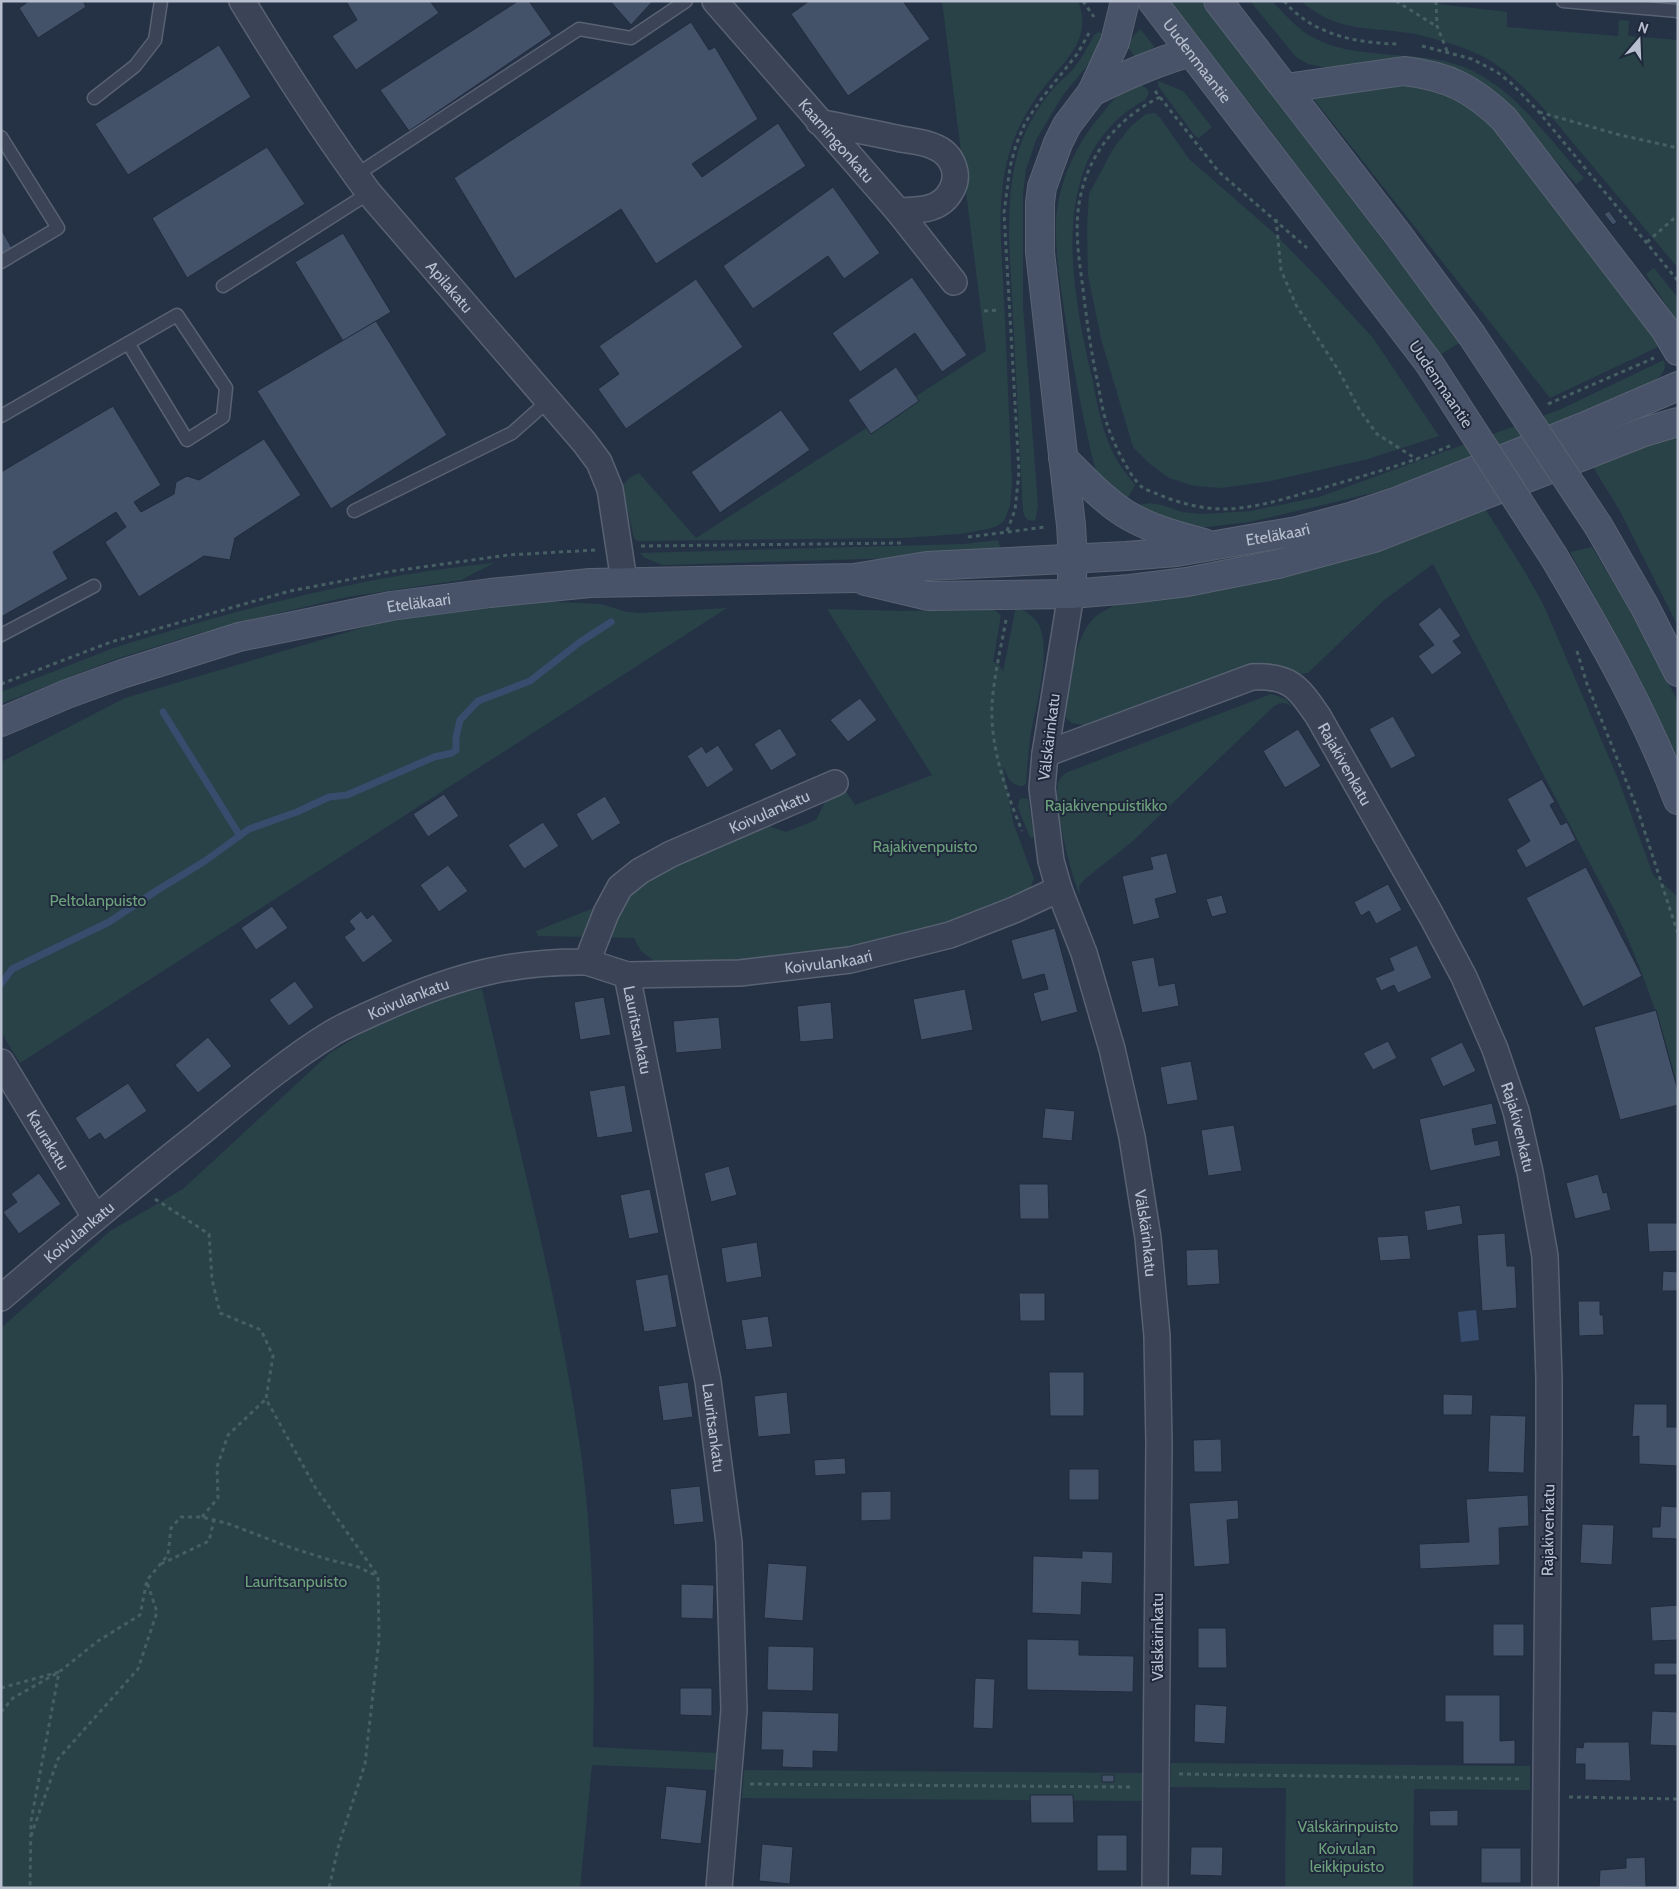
<svg xmlns="http://www.w3.org/2000/svg" width="1679" height="1889" viewBox="0 0 1679 1889" font-family="Cabin,sans-serif">
<style>
.green{fill:#284247}
.water{fill:#384c6e}
.lines{fill:none;stroke-linecap:round;stroke-linejoin:round}
.stream{stroke:#384c6e;stroke-width:7}
.building{fill:#445269;stroke:#212b3d}
.lane-casing{stroke:#596273;stroke-width:15}
.street-casing{stroke:#596273;stroke-width:28}
.secondary-casing{stroke:#596273;stroke-width:30}
.path{stroke:#465f63;stroke-width:3;stroke-dasharray:4 4;stroke-linecap:butt}
.lane{stroke:#3a4456;stroke-width:12}
.street{stroke:#3a4456;stroke-width:25}
.secondary{stroke:#485369;stroke-width:28}
.secondary-bridge-casing{stroke:#596273;stroke-width:30;stroke-linecap:butt}
.secondary-bridge{stroke:#485369;stroke-width:28}
.labels{text-anchor:middle;dominant-baseline:central;stroke-width:4;stroke-linejoin:round;paint-order:stroke}
.street-label{font-size:16px;fill:#b8c0cf;stroke:#1f293b}
.park-label{font-size:16px;fill:#6da17c;stroke:#1f293b}
</style>
<rect width="100%" height="100%" fill="#253246"/>
<!-- green -->
<g class="green">
<path d="M942 1H1078C1093 39 1065 60 1044 87 1031 104 1020 122 1013 142 994 192 1002 248 1004 300 1007 361 1009 422 1012 482L1010 506 1004 521 997 526 988 529 960 534 904 538 637 541 634 538 622 486 629 478 639 473 696 538 986 351Z"/>
<polygon points="1168,1 1201,1 1460,342 1440,355 1258,114"/>
<path d="M1250 1H1272C1285 14 1296 28 1312 37 1361 64 1424 46 1475 72 1519 95 1551 141 1584 178L1576 184 1504 103 1308 64 1296 57Z"/>
<path d="M1301 1H1432L1439 4 1507 12V27L1618 36 1619 20 1629 21 1628 36 1678 40V268C1647 231 1616 194 1585 157 1558 125 1518 73 1480 55 1459 45 1437 39 1415 34 1371 26 1338 34 1301 1Z"/>
<polygon points="1140,29 1154,46 1153,48 1135,57 1126,45"/>
<path d="M1099 32 1106 36 1100 50 1063 95 1049 118 1036 140 1026 169 1023 194V305L1038 507 1035 521 1028 520 1025 517 1023 511 1009 239C1009 180 1013 138 1052 90 1059 82 1067 76 1074 68 1082 58 1088 46 1094 35Z"/>
<polygon points="1158,81 1183,91 1212,127 1199,138 1195,136 1158,86"/>
<path d="M1138 82 1148 90V95L1145 100C1116 115 1093 142 1083 173 1061 236 1078 319 1093 382 1097 403 1101 425 1109 444 1115 460 1125 472 1135 485L1125 503 1099 476 1095 468C1083 419 1074 371 1066 322 1061 289 1055 255 1056 221 1058 183 1077 142 1102 114 1111 103 1124 85 1138 82Z"/>
<polygon points="1409,85 1422,87 1455,96 1504,135 1660,346 1550,398 1309,93 1373,86"/>
<polygon points="1155,113 1161,119 1189,159 1274,233 1318,278 1373,338 1439,436 1368,459 1271,481 1222,488 1194,486 1169,478 1150,464 1133,447 1101,339 1088,275 1087,227 1089,194 1113,149 1131,126 1146,114"/>
<polygon points="1654,268 1678,298 1678,323 1646,274"/>
<path d="M1664 360C1667 370 1662 375 1654 381L1436 472 1380 491 1327 504 1250 522 1199 528 1178 526 1137 507 1139 505 1150 503 1162 505 1182 512 1203 514 1250 511 1319 497 1559 410Z"/>
<polygon points="1678,433 1678,626 1620,511 1593,467"/>
<path d="M1486 510 1527 575 1544 606 1619 781 1653 875 1678 897V1088C1662 1027 1644 972 1617 915L1433 564 1383 601 1308 673 1299 674C1287 666 1275 664 1261 664L1116 719 1084 725 1072 723 1066 718 1065 710C1071 682 1073 638 1095 617 1104 610 1113 606 1123 601L1399 542Z"/>
<polygon points="998,540 1001,551 969,556 663,565 645,558 640,553 963,544"/>
<polygon points="1592,547 1636,619 1678,702 1678,762 1639,677 1570,552"/>
<path d="M494 563 461 580 347 597 250 620 190 636 116 659 1 704V692C38 678 74 663 111 649 140 639 171 631 201 622 297 595 395 572 494 563Z"/>
<polygon points="534,601 601,604 627,612 639,613 727,608 20,1063 1,1032 1,762 125,698 395,618"/>
<path d="M1016 606C1024 611 1034 616 1039 625 1052 652 1035 709 1030 738 1028 754 1027 769 1026 784L1023 786C1008 785 1008 776 1003 766L1013 822 1034 879 1030 888 1002 903 972 916 929 929 833 950 728 964 657 963 641 951 634 938 538 936 536 931 629 894 643 883 685 862 733 839 769 826 786 832 816 820 826 800 845 790 855 805 932 775 827 609 900 611 993 609 1001 615 993 662 999 665 1003 672Z"/>
<path d="M1271 694 1286 699 1294 709C1288 702 1281 701 1273 707L1133 841 1085 879 1079 886 1080 895C1071 876 1053 802 1058 783 1060 777 1064 774 1068 772Z"/>
<polygon points="1022,798 1028,799 1034,837 1032,838 1030,837 1018,808 1019,800"/>
<path d="M482 989C518 1146 560 1302 582 1461 594 1556 595 1652 593 1747L717 1753 716 1770 592 1765 580 1888H1V1328L110 1231 183 1189 330 1053 389 1017 463 992Z"/>
<polygon points="1171,1763 1530,1766 1530,1790 1414,1789 1413,1888 1285,1888 1286,1788 1170,1787"/>
<polygon points="744,1770 1143,1773 1143,1801 742,1798"/>
</g>
<!-- water -->
<polygon class="water" points="1476,1310 1479,1340 1461,1342 1458,1312"/>
<g class="lines">
<!-- stream -->
<g class="stream">
<polyline points="163,712 240,836"/>
<polyline points="1,984 12,969 109,922 156,891 205,861 249,829 297,812 329,797 347,795 434,757 452,753 456,750 456,737 460,720 478,701 530,681 580,642 611,622"/>
</g>
</g>
<!-- building -->
<g class="building">
<polygon points="29,1 83,1 86,7 38,38 19,8"/>
<polygon points="346,1 430,1 439,13 356,70 332,36 357,20"/>
<polygon points="518,1 529,1 552,34 409,131 380,90"/>
<polygon points="610,1 653,1 631,25"/>
<polygon points="809,1 903,1 930,39 848,96 791,14"/>
<polygon points="691,22 709,50 715,47 758,119 692,164 702,177 778,123 806,166 656,264 621,209 515,279 454,178"/>
<polygon points="219,45 251,97 128,175 95,124"/>
<polygon points="267,147 305,204 187,278 152,218"/>
<polygon points="833,187 880,253 844,279 828,256 753,309 723,266"/>
<polygon points="1609,211 1617,222 1613,225 1604,214"/>
<polygon points="1,229 13,250 1,257"/>
<polygon points="343,233 391,312 343,341 295,262"/>
<polygon points="912,277 967,355 942,372 915,333 860,372 832,333"/>
<polygon points="696,279 743,347 626,429 598,389 619,374 599,346"/>
<polygon points="376,321 447,435 331,509 257,391"/>
<polygon points="896,367 919,401 871,434 848,400"/>
<polygon points="113,406 161,485 134,502 141,512 174,494 176,482 187,476 199,480 264,439 301,495 235,538 230,560 204,556 139,597 105,542 126,527 116,512 53,552 68,579 1,617 1,472"/>
<polygon points="781,410 810,450 720,513 691,472"/>
<polygon points="1440,607 1461,636 1453,641 1462,653 1432,675 1418,656 1434,645 1418,624"/>
<polygon points="860,698 877,720 848,742 830,720"/>
<polygon points="1393,716 1416,756 1391,769 1369,729"/>
<polygon points="780,728 797,755 771,771 754,744"/>
<polygon points="1298,729 1321,766 1285,788 1263,751"/>
<polygon points="718,745 734,770 707,788 687,756 702,746 706,753"/>
<polygon points="1542,779 1555,802 1550,805 1561,825 1567,822 1576,840 1526,868 1516,850 1530,841 1507,799"/>
<polygon points="444,794 459,816 428,837 413,814"/>
<polygon points="605,796 621,823 592,841 576,814"/>
<polygon points="543,822 559,846 524,869 508,845"/>
<polygon points="1167,853 1177,893 1155,899 1160,918 1133,925 1122,876 1153,869 1150,857"/>
<polygon points="448,865 468,891 439,912 420,885"/>
<polygon points="1586,867 1642,976 1583,1007 1526,898"/>
<polygon points="1388,884 1402,910 1376,924 1369,911 1361,916 1354,902"/>
<polygon points="1222,895 1227,913 1212,917 1206,899"/>
<polygon points="272,906 288,928 256,950 241,928"/>
<polygon points="361,911 367,919 373,914 393,941 363,963 344,937 355,929 349,921"/>
<polygon points="1055,928 1078,1012 1041,1022 1033,993 1048,989 1044,974 1022,980 1011,940"/>
<polygon points="1417,945 1432,978 1398,993 1394,985 1381,991 1375,978 1394,970 1389,958"/>
<polygon points="1154,957 1159,986 1175,983 1179,1006 1142,1013 1131,961"/>
<polygon points="295,981 314,1007 289,1026 269,1000"/>
<polygon points="965,989 973,1030 921,1040 913,999"/>
<polygon points="604,997 611,1035 580,1040 574,1002"/>
<polygon points="831,1002 834,1039 800,1042 797,1006"/>
<polygon points="1656,1010 1678,1091 1678,1105 1620,1120 1594,1027"/>
<polygon points="719,1017 722,1049 676,1053 673,1021"/>
<polygon points="208,1037 232,1066 198,1093 175,1065"/>
<polygon points="1388,1041 1397,1058 1373,1070 1363,1053"/>
<polygon points="1462,1042 1476,1071 1443,1087 1430,1058"/>
<polygon points="1191,1061 1198,1100 1167,1105 1160,1067"/>
<polygon points="128,1083 147,1111 105,1140 100,1133 89,1140 75,1118"/>
<polygon points="625,1085 633,1132 597,1138 589,1091"/>
<polygon points="1492,1103 1497,1124 1472,1129 1475,1145 1498,1140 1501,1156 1430,1171 1419,1119"/>
<polygon points="1045,1108 1075,1111 1072,1141 1042,1138"/>
<polygon points="1234,1125 1242,1171 1208,1176 1201,1130"/>
<polygon points="729,1166 737,1195 711,1202 704,1173"/>
<polygon points="39,1173 61,1204 19,1234 3,1212 17,1202 11,1194"/>
<polygon points="1598,1174 1603,1193 1607,1192 1611,1210 1575,1219 1566,1183"/>
<polygon points="1019,1184 1048,1184 1049,1219 1020,1219"/>
<polygon points="650,1189 659,1233 629,1239 620,1195"/>
<polygon points="1460,1205 1463,1224 1427,1231 1424,1211"/>
<polygon points="1647,1223 1678,1223 1678,1251 1649,1252"/>
<polygon points="1505,1233 1507,1266 1515,1266 1517,1308 1482,1311 1477,1235"/>
<polygon points="1408,1235 1411,1259 1380,1261 1377,1237"/>
<polygon points="757,1242 762,1277 726,1283 721,1248"/>
<polygon points="1218,1249 1220,1284 1187,1286 1186,1250"/>
<polygon points="1663,1271 1678,1272 1678,1291 1662,1291"/>
<polygon points="668,1274 677,1327 644,1332 635,1280"/>
<polygon points="1019,1293 1045,1293 1045,1321 1020,1321"/>
<polygon points="1578,1301 1600,1301 1600,1315 1603,1315 1604,1335 1579,1336"/>
<polygon points="768,1316 773,1347 746,1350 741,1320"/>
<polygon points="1049,1372 1084,1372 1084,1416 1050,1416"/>
<polygon points="688,1382 693,1417 663,1421 658,1386"/>
<polygon points="787,1392 791,1434 758,1437 754,1396"/>
<polygon points="1443,1394 1473,1395 1472,1415 1443,1415"/>
<polygon points="1634,1404 1667,1404 1667,1427 1678,1427 1678,1466 1639,1464 1639,1436 1632,1437"/>
<polygon points="1490,1415 1526,1416 1524,1473 1488,1472"/>
<polygon points="1221,1439 1222,1472 1194,1472 1193,1440"/>
<polygon points="845,1458 846,1474 815,1476 814,1460"/>
<rect x="1069" y="1469" width="30" height="31"/>
<polygon points="700,1486 704,1522 674,1525 670,1489"/>
<polygon points="891,1491 891,1520 861,1521 861,1492"/>
<polygon points="1528,1495 1529,1526 1499,1528 1500,1565 1420,1569 1419,1544 1469,1542 1466,1499"/>
<polygon points="1238,1500 1239,1519 1227,1520 1230,1564 1194,1567 1189,1503"/>
<polygon points="1661,1506 1678,1507 1678,1539 1652,1538 1652,1527 1660,1527"/>
<polygon points="1582,1524 1614,1525 1612,1565 1580,1563"/>
<polygon points="1082,1551 1113,1552 1112,1584 1082,1582 1081,1615 1032,1613 1033,1556 1082,1558"/>
<polygon points="768,1563 807,1566 803,1621 764,1618"/>
<polygon points="681,1584 714,1585 713,1619 681,1618"/>
<polygon points="1678,1605 1678,1640 1652,1641 1650,1607"/>
<rect x="1493" y="1624" width="31" height="32"/>
<polygon points="1198,1628 1226,1628 1227,1668 1198,1668"/>
<polygon points="1027,1639 1079,1640 1079,1655 1134,1656 1133,1692 1027,1690"/>
<polygon points="768,1646 814,1647 813,1691 767,1690"/>
<rect x="1654" y="1663" width="24" height="12"/>
<polygon points="975,1678 995,1679 993,1729 973,1728"/>
<polygon points="680,1688 712,1688 712,1716 680,1715"/>
<polygon points="1445,1695 1500,1695 1500,1741 1515,1740 1515,1764 1463,1764 1463,1722 1445,1722"/>
<polygon points="1195,1704 1227,1706 1225,1744 1194,1742"/>
<polygon points="762,1711 839,1713 838,1752 813,1751 813,1768 782,1767 783,1750 761,1750"/>
<polygon points="1652,1711 1678,1712 1678,1746 1650,1745"/>
<polygon points="1584,1742 1629,1742 1631,1781 1585,1780 1585,1764 1575,1764 1576,1747 1583,1748"/>
<rect x="1102" y="1775" width="12" height="7"/>
<polygon points="666,1786 707,1790 701,1844 660,1839"/>
<polygon points="1030,1795 1073,1795 1074,1823 1031,1823"/>
<polygon points="1458,1810 1458,1826 1430,1826 1429,1811"/>
<rect x="1097" y="1835" width="30" height="36"/>
<polygon points="762,1844 793,1847 790,1884 759,1881"/>
<polygon points="1191,1847 1223,1847 1222,1876 1190,1875"/>
<rect x="1481" y="1848" width="40" height="35"/>
<polygon points="1645,1857 1646,1887 1599,1888 1600,1870 1626,1868 1626,1858"/>
</g>
<g class="lines">
<defs>
<g id="lane">
<polyline points="1563,1 1678,11"/>
<polyline points="94,98 135,66 155,40 161,1"/>
<polyline points="1,137 58,228 1,262"/>
<polyline points="356,175 579,29 631,38 686,1"/>
<polyline points="223,286 369,193"/>
<polyline points="1,416 177,315 226,388 223,417 187,440 128,343"/>
<polyline points="354,511 512,433 548,401"/>
<polyline points="1,635 94,586"/>
</g>
<g id="street">
<path id="s1" d="M242 1C282 67 323 131 369 193L584 442 599 462 610 489 624 581"/>
<path id="s2" d="M715 1 898 211 954 282"/>
<path d="M819 122C846 128 874 133 901 139 912 141 925 142 935 147 952 154 961 174 951 191 940 211 919 210 898 211"/>
<path id="s3" d="M1071 594 1045 754 1042 788 1051 861 1059 889 1084 953 1112 1049 1132 1137 1148 1238 1157 1336 1159 1445 1155 1888"/>
<path id="s4" d="M1045 754 1252 677C1290 675 1298 687 1318 716L1431 915 1464 977 1495 1049 1516 1111 1530 1172 1545 1256 1549 1378V1439L1545 1888"/>
<path id="s5" d="M587 962 627 975 740 973 850 960 950 935 1014 910 1059 889"/>
<path id="s6" d="M627 975 708 1381 729 1542 734 1710 719 1888"/>
<path id="s7" d="M1 1062 95 1217"/>
<path id="s8" d="M1 1298C66 1242 132 1187 199 1134 242 1099 285 1062 332 1033 351 1022 373 1013 393 1004 460 975 514 961 587 962L606 913 620 887 640 871 671 854 835 783"/>
</g>
<g id="secondary">
<path id="s9" d="M1152 1 1429 363"/>
<polyline points="1218,1 1399,236 1471,334"/>
<path d="M1286 88 1404 71C1448 76 1473 89 1504 119L1665 329 1678 351"/>
<path d="M1092 92C1126 75 1155 62 1191 52"/>
<path d="M1063 458C1082 477 1101 498 1124 513 1148 528 1176 536 1204 543"/>
<polyline points="1599,527 1645,607 1678,672"/>
<path d="M1554 557C1600 635 1646 715 1678 800"/>
<polyline points="1072,577 1073,560 1071,525 1040,252 1040,203 1042,187 1058,143 1067,125 1092,92 1115,42 1125,1"/>
<polyline points="865,581 928,596 1071,594 1130,589 1187,582 1278,564 1374,538 1644,432 1678,422"/>
<path id="s10" d="M1 722 67 694 122 674 239 637 391 606 490 593 590 583 854 578 927 566 1126 556 1176 552 1297 531 1350 517 1398 501 1583 427 1678 386"/>
</g>
</defs>
<!-- lane casing -->
<use href="#lane" class="lane-casing"/>
<!-- street casing -->
<use href="#street" class="street-casing"/>
<!-- secondary casing -->
<use href="#secondary" class="secondary-casing"/>
<!-- path -->
<g class="path">
<polyline points="1083,1 1094,17"/>
<path d="M1284 1C1313 35 1356 43 1398 44"/>
<polyline points="1396,1 1436,26"/>
<polyline points="1436,1 1437,26 1447,51"/>
<polyline points="1422,46 1472,59 1497,72 1511,83 1538,111 1678,281"/>
<polyline points="1155,91 1219,172 1307,248"/>
<path d="M1160 97C1120 117 1091 150 1081 194 1074 222 1078 253 1082 281 1086 314 1090 347 1097 379 1100 394 1102 410 1107 424 1111 438 1130 478 1142 487 1145 490 1151 491 1155 493 1178 503 1201 509 1225 509 1260 508 1293 496 1326 487 1369 474 1411 463 1452 445"/>
<polyline points="1539,112 1620,135 1678,148"/>
<polyline points="1276,219 1281,270 1296,305 1339,371 1359,409 1377,434 1418,460"/>
<polyline points="1647,242 1678,215"/>
<polyline points="984,311 1000,310"/>
<polyline points="1548,404 1654,358"/>
<polyline points="1007,531 1015,510 1019,472 1004,213 1010,167 1016,145 1025,123 1042,98 1078,53 1089,33"/>
<polyline points="968,537 1046,527"/>
<polyline points="641,546 902,543"/>
<path d="M1006 620C1001 647 994 676 992 704 990 748 1006 791 1022 831"/>
<polyline points="1577,651 1587,684 1637,808 1678,934"/>
<polyline points="1,684 111,642 290,591 394,571 508,555 595,550"/>
<polyline points="155,1199 209,1234 212,1279 220,1313 261,1330 273,1356 266,1399 315,1487 378,1576 379,1640 365,1764 339,1844 329,1888"/>
<polyline points="202,1517 218,1498 217,1467 228,1435 266,1399"/>
<polyline points="161,1564 209,1541 214,1520"/>
<polyline points="1,1688 59,1672 31,1821 30,1888"/>
<polyline points="1,1712 13,1698 59,1672 98,1641 140,1615 147,1580 168,1555 171,1528 181,1517 202,1517 229,1524 292,1548 330,1560 356,1566 377,1576"/>
<polyline points="1179,1774 1523,1779"/>
<polyline points="750,1784 1134,1787"/>
<polyline points="1569,1797 1678,1799"/>
<polyline points="31,1836 58,1759 138,1669 157,1612 147,1582"/>
</g>
<!-- lane -->
<use href="#lane" class="lane"/>
<!-- street -->
<use href="#street" class="street"/>
<!-- secondary -->
<use href="#secondary" class="secondary"/>
<defs>
<g id="secondary-bridge">
<polyline points="1471,334 1599,527"/>
<polyline points="1429,363 1554,557"/>
</g>
</defs>
<!-- secondary-bridge casing -->
<use href="#secondary-bridge" class="secondary-bridge-casing"/>
<!-- secondary-bridge -->
<use href="#secondary-bridge" class="secondary-bridge"/>
</g>
<g class="labels">
<!-- street labels -->
<g class="street-label">
<text stroke="none"><textPath href="#s9" startOffset="75">Uudenmaantie</textPath></text>
<text stroke="none"><textPath href="#s2" startOffset="185">Kaarningonkatu</textPath></text>
<text stroke="none"><textPath href="#s1" startOffset="354">Apilakatu</textPath></text>
<text transform="translate(1441 384) rotate(56)">Uudenmaantie</text>
<text stroke="none"><textPath href="#s10" startOffset="1299">Eteläkaari</textPath></text>
<text stroke="none"><textPath href="#s10" startOffset="436">Eteläkaari</textPath></text>
<text transform="translate(1049 737) rotate(-83)">Välskärinkatu</text>
<text stroke="none"><textPath href="#s4" startOffset="358">Rajakivenkatu</textPath></text>
<text stroke="none"><textPath href="#s8" startOffset="942">Koivulankatu</textPath></text>
<text stroke="none"><textPath href="#s5" startOffset="244">Koivulankaari</textPath></text>
<text stroke="none"><textPath href="#s8" startOffset="508">Koivulankatu</textPath></text>
<text stroke="none"><textPath href="#s6" startOffset="56">Lauritsankatu</textPath></text>
<text stroke="none"><textPath href="#s4" startOffset="762">Rajakivenkatu</textPath></text>
<text stroke="none"><textPath href="#s7" startOffset="91">Kaurakatu</textPath></text>
<text stroke="none"><textPath href="#s8" startOffset="102">Koivulankatu</textPath></text>
<text stroke="none"><textPath href="#s3" startOffset="655">Välskärinkatu</textPath></text>
<text stroke="none"><textPath href="#s6" startOffset="461">Lauritsankatu</textPath></text>
<text transform="translate(1548 1530) rotate(-89)">Rajakivenkatu</text>
<text transform="translate(1157 1637) rotate(-90)">Välskärinkatu</text>
</g>
<!-- park labels -->
<g class="park-label">
<text x="1106" y="805">Rajakivenpuistikko</text>
<text x="925" y="846">Rajakivenpuisto</text>
<text x="98" y="900">Peltolanpuisto</text>
<text x="296" y="1581">Lauritsanpuisto</text>
<text x="1348" y="1826">Välskärinpuisto</text>
<text x="1347" y="1848">Koivulan<tspan x="1347" dy="18">leikkipuisto</tspan></text>
</g>
</g>
<!-- border -->
<rect width="1679" height="1889" fill="none" stroke="#b8c0cf" stroke-width="5"/>
<!-- north arrow -->
<g transform="translate(1639 40) rotate(19)" stroke="#1f293b" stroke-width="4" paint-order="stroke">
<path d="M0-4L9 19L0 12L-9 19Z" fill="#b8c0cf"/>
<text y="-8" font-size="14" font-weight="bold" text-anchor="middle" fill="#b8c0cf">N</text>
</g>
</svg>
